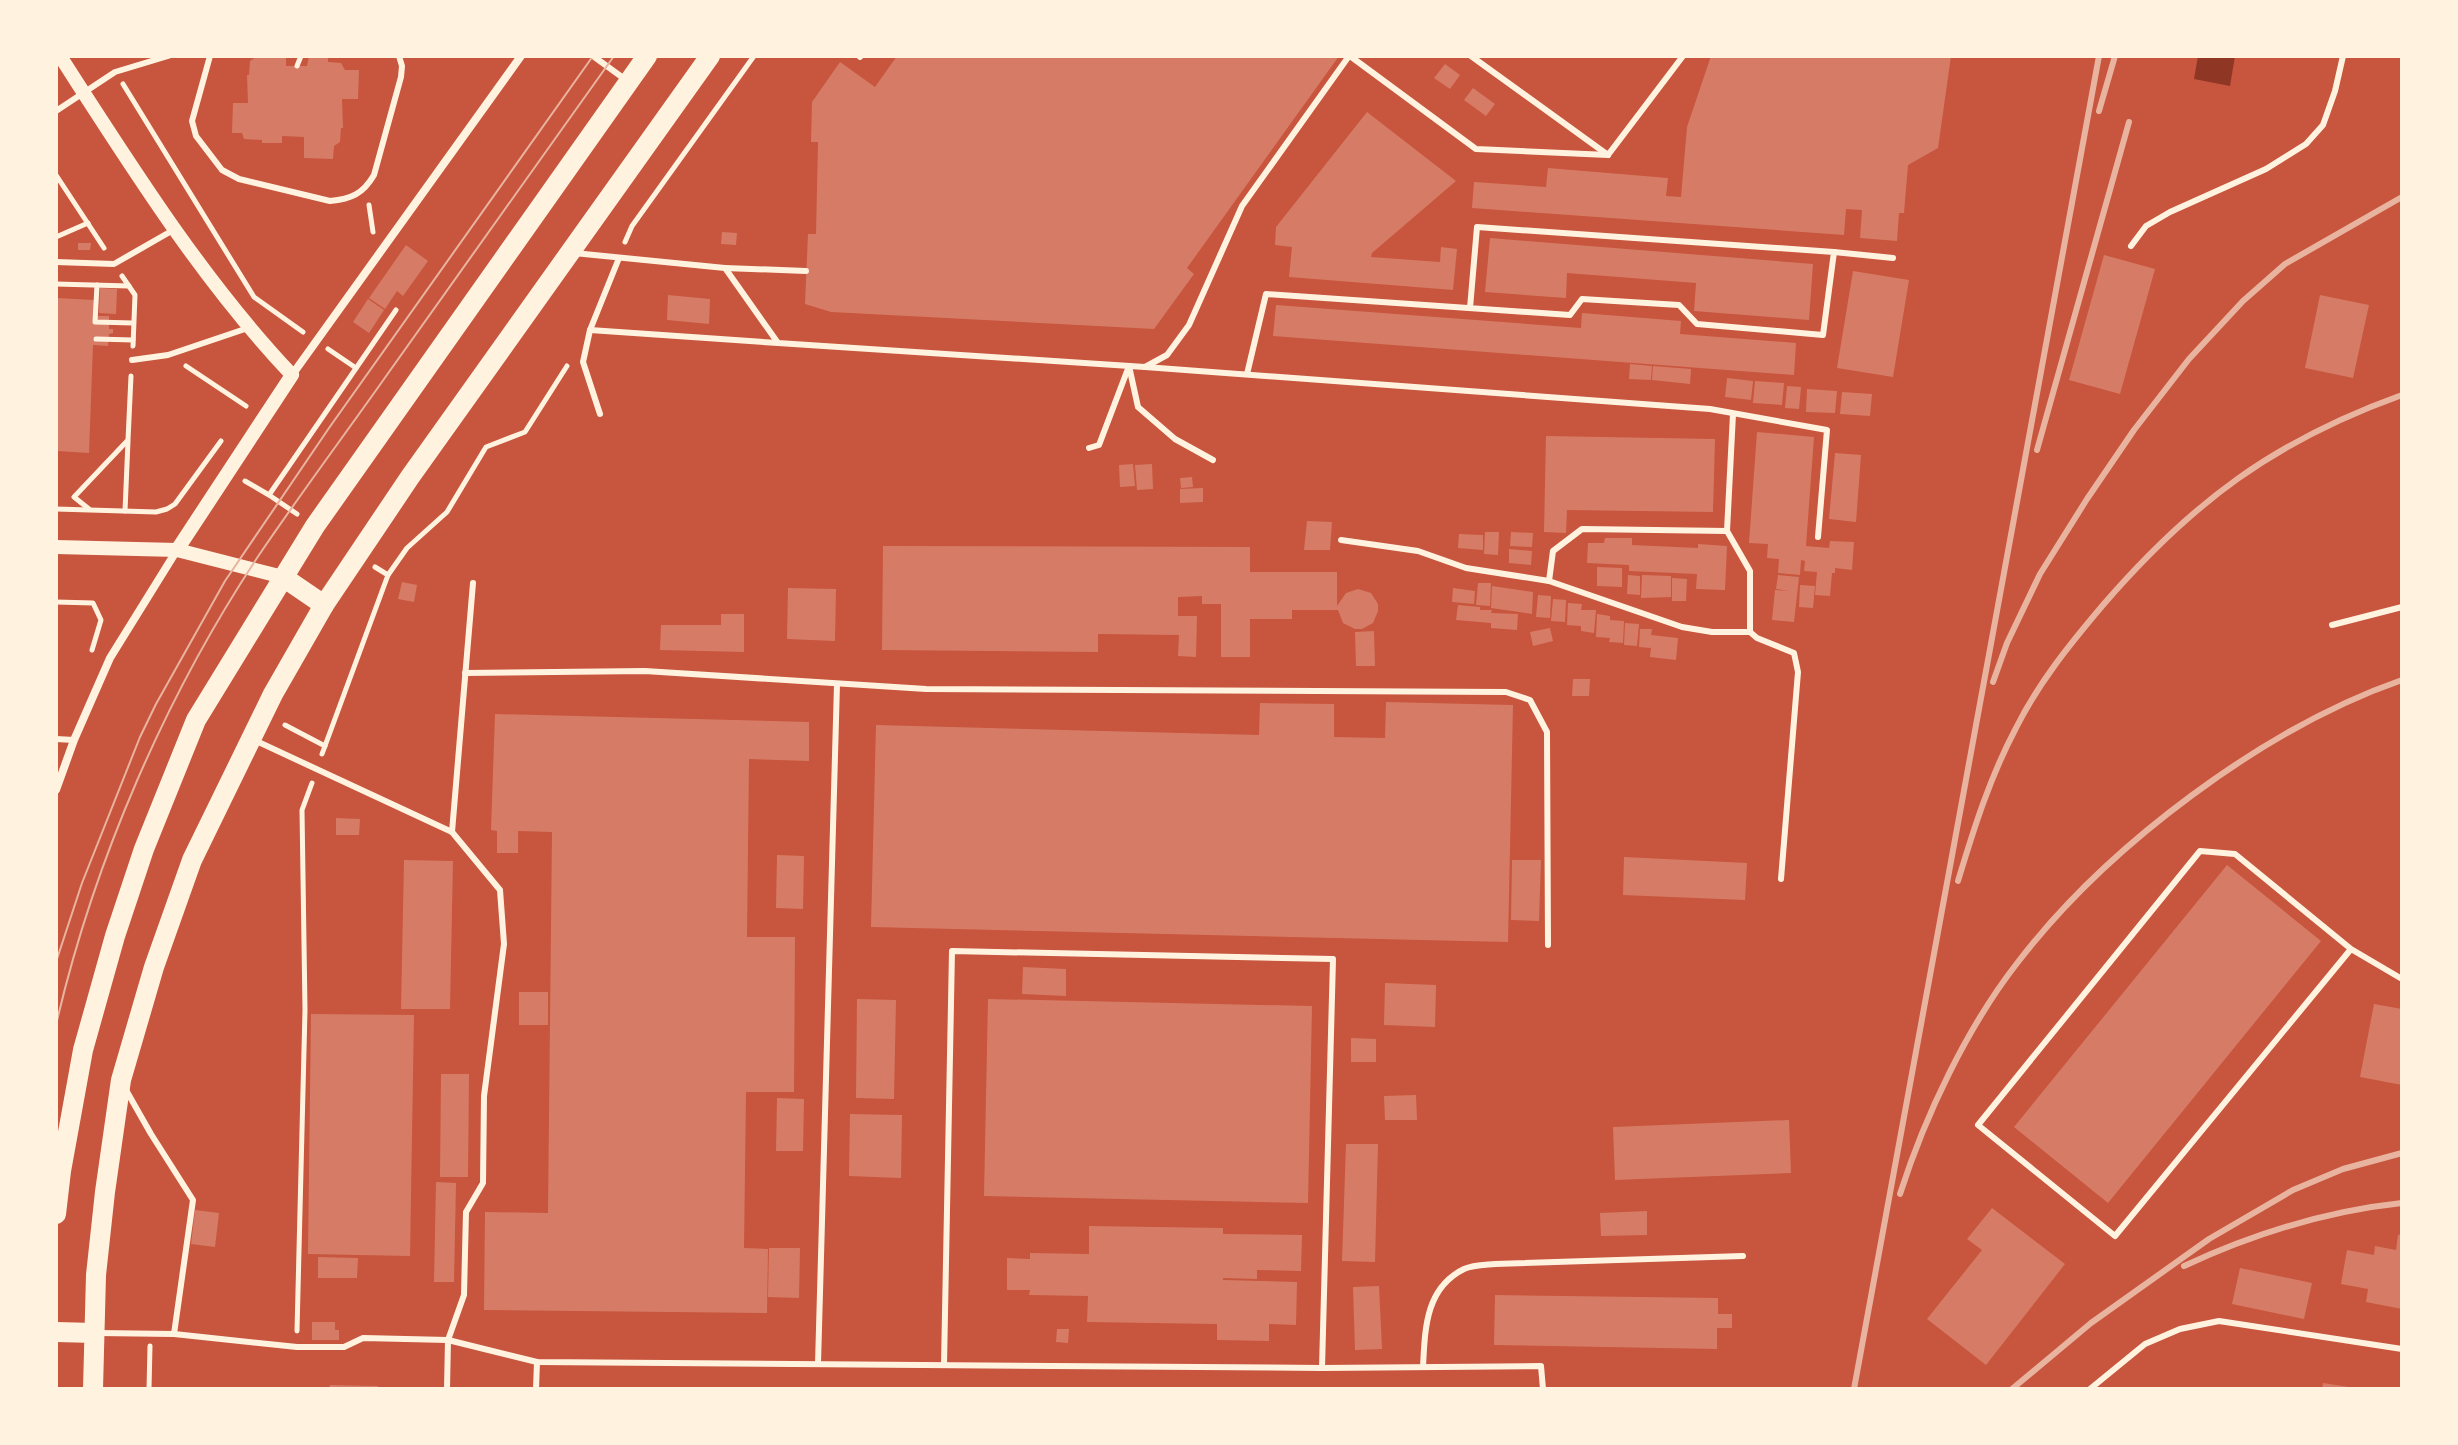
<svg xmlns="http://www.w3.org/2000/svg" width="2458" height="1445" viewBox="0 0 2458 1445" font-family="'Crimson Pro',serif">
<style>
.water{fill:#8f3625}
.building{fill:#d67c66}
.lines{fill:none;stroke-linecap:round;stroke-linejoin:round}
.path{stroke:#fff3e0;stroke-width:5}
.service{stroke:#fff3e0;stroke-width:6}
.minor{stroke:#fff3e0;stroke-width:8}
.tertiary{stroke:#fff3e0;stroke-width:14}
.primary{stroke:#fff3e0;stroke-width:20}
.tram{stroke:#e9b49f;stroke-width:2}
.rail{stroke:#e9b49f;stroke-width:6}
</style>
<rect width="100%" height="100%" fill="#c8553d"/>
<!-- water -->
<polygon class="water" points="2198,56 2235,56 2230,86 2194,79"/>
<!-- building -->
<g class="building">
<polygon points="257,56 286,56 286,66 307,66 309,56 328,56 328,62 341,63 345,70 359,70 358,99 342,99 343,128 341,128 340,142 334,146 333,159 304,158 304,137 282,136 282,143 262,143 262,140 244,139 242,133 232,133 233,103 248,103 247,75 249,75 250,61"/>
<polygon points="897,56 1339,56 1187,268 1194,274 1154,329 831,312 805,304 808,234 816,234 818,142 811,142 812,102 840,62 875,87"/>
<polygon points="1711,56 1951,56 1938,148 1908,165 1904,213 1899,213 1897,241 1860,238 1862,210 1846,209 1844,235 1472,208 1474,182 1546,187 1548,168 1668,178 1666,196 1681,197 1687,127"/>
<polygon points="1445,64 1460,75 1450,89 1434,78"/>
<polygon points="1473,88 1495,104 1486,116 1464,100"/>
<polygon points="1367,112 1456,181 1372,253 1371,257 1440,262 1441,247 1457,249 1453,290 1289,277 1292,247 1275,245 1276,227"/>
<polygon points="722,232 737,233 736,245 721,244"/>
<polygon points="1490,238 1813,264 1809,320 1694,311 1696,283 1567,273 1566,298 1485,292"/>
<polygon points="78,243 91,243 90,250 78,250"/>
<polygon points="406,245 428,261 403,296 397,291 385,309 369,298"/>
<polygon points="2104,255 2155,269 2120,394 2069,380"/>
<polygon points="1853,271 1909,280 1893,377 1837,368"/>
<polygon points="100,288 117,289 116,314 99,313"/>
<polygon points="668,295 710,299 709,324 667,320"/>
<polygon points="2320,295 2369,305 2353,378 2305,368"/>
<polygon points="56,298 94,300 94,316 109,316 109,329 113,329 113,333 109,334 108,346 93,345 89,453 56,451"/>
<polygon points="368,299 384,310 369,333 353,322"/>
<polygon points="1276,305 1581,328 1582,313 1681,321 1680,334 1796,343 1794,375 1273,336"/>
<polygon points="1630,364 1652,366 1651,380 1629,379"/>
<polygon points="1653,366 1691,369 1690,384 1652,380"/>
<polygon points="1727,378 1753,381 1751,400 1725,397"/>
<polygon points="1755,381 1784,383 1782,405 1753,403"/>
<polygon points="1787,386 1801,387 1799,409 1785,408"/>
<polygon points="1807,389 1837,391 1835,413 1806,412"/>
<polygon points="1842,392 1872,394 1870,416 1840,414"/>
<polygon points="1757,432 1814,437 1806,546 1829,548 1830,541 1854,542 1852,570 1835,568 1835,573 1832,573 1830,596 1815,595 1817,572 1804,571 1805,561 1801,560 1800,575 1778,573 1779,559 1767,558 1768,544 1749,543"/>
<polygon points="1546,436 1715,439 1713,512 1567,510 1566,533 1544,532"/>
<polygon points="1835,453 1861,455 1856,522 1829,519"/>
<polygon points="1133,464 1135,486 1120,487 1119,465"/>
<polygon points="1152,464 1153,489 1137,490 1135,465"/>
<polygon points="1192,477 1193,487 1181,488 1180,478"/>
<polygon points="1203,488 1203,502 1180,503 1180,489"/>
<polygon points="1307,521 1332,522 1330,550 1304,550"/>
<polygon points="1485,532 1499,532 1498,555 1484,554"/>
<polygon points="1511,532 1533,533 1532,547 1510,546"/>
<polygon points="1459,534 1483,535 1483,550 1458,548"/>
<polygon points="1605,538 1632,538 1632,545 1698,548 1698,544 1727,546 1725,590 1696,589 1697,574 1629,571 1629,565 1587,563 1588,543 1604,543"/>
<polygon points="883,546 1250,547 1250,572 1337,572 1337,606 1346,593 1358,589 1371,593 1378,604 1378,611 1373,623 1362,629 1355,629 1343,623 1338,610 1292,610 1292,619 1250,619 1250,657 1221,657 1221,604 1202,604 1202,596 1178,597 1178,616 1197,616 1196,657 1178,656 1179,635 1098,634 1098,652 882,650"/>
<polygon points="1509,549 1532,551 1531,565 1509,563"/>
<polygon points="1597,567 1622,568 1622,587 1597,586"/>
<polygon points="1628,575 1640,576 1640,595 1627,594"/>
<polygon points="1642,575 1671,576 1671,597 1641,598"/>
<polygon points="1778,575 1799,577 1794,622 1772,620 1775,590 1789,591 1776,589"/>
<polygon points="1672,578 1687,579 1686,601 1672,601"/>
<polygon points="402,582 417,585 414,602 398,599"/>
<polygon points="1478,583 1491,583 1490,606 1476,605"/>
<polygon points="1800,585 1815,586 1813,608 1799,607"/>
<polygon points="1492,586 1533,592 1532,614 1491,608"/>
<polygon points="788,588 836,589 835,641 787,639"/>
<polygon points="1453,588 1475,591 1474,604 1452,602"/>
<polygon points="1538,595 1551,596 1550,618 1536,617"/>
<polygon points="1553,599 1566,600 1565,622 1551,621"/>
<polygon points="1568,603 1582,604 1581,610 1596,610 1594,633 1581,631 1581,626 1567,625"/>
<polygon points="1458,605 1480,607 1480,610 1492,610 1491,613 1518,614 1517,630 1491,628 1491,623 1456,620"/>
<polygon points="721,614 744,614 744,652 660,650 661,625 721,625"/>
<polygon points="1597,614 1610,616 1610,620 1624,621 1623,643 1609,642 1610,638 1596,637"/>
<polygon points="1625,623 1639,624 1637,646 1624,645"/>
<polygon points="1550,628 1553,641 1533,646 1530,632"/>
<polygon points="1640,629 1652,629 1651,635 1678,638 1676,660 1650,657 1651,648 1639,647"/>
<polygon points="1374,631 1375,666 1356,666 1355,632"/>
<polygon points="1573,679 1590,679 1589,696 1572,696"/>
<polygon points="1386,702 1513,705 1508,942 871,927 876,725 1259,735 1260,703 1334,704 1334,737 1385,738"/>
<polygon points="495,714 809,722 809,761 749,759 747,937 795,937 794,1092 746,1092 744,1248 768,1249 767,1313 484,1310 485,1212 548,1213 552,832 518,831 518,853 497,853 497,831 491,830"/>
<polygon points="336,818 360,819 359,835 336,835"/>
<polygon points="777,855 804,856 803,909 776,908"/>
<polygon points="1624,857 1747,863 1745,900 1623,895"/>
<polygon points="404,860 453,861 450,1009 401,1009"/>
<polygon points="1512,860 1541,860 1539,921 1511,920"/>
<polygon points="2227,865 2321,941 2108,1203 2014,1127"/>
<polygon points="1023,967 1066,969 1066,996 1022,994"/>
<polygon points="1385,983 1436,985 1435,1027 1384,1025"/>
<rect x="519" y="992" width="29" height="33"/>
<polygon points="857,999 896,1000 894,1099 856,1098"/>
<polygon points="988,999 1312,1006 1308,1203 984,1196"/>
<polygon points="2374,1004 2402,1009 2402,1085 2360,1077"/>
<polygon points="311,1014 414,1015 410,1256 308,1254"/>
<polygon points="1351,1038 1376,1039 1376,1062 1351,1062"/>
<polygon points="441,1074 469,1074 468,1177 440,1177"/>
<polygon points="1416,1095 1417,1120 1385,1120 1384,1096"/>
<polygon points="777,1098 804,1099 803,1151 776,1151"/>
<polygon points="850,1114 902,1115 901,1178 849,1176"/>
<polygon points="1789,1120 1791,1173 1615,1180 1613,1127"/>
<polygon points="1346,1144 1378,1144 1375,1262 1342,1261"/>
<polygon points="436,1182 456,1183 454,1282 434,1282"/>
<polygon points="1992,1208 2065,1264 1986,1365 1927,1319 1982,1250 1967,1239"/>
<polygon points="195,1210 219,1213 215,1247 191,1244"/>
<polygon points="1647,1211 1647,1235 1601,1236 1600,1213"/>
<polygon points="1089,1226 1223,1228 1223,1234 1302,1235 1301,1271 1257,1270 1257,1279 1223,1278 1223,1280 1297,1282 1296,1325 1269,1324 1269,1341 1217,1340 1217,1324 1087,1322 1088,1296 1029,1295 1030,1290 1007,1290 1007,1258 1030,1259 1030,1253 1089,1254"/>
<polygon points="2402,1234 2402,1309 2366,1302 2368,1289 2341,1284 2347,1250 2374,1255 2375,1246 2396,1250 2398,1235"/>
<polygon points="769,1248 800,1248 799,1298 768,1297"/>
<polygon points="318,1257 358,1258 357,1278 318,1278"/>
<polygon points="2240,1268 2312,1283 2304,1319 2232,1304"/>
<polygon points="1379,1286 1382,1349 1355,1350 1353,1287"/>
<polygon points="1495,1295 1718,1298 1718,1314 1732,1314 1732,1328 1717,1328 1717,1349 1494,1345"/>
<polygon points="312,1322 335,1322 335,1330 339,1330 339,1340 312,1340"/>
<polygon points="1057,1329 1069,1329 1068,1343 1056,1342"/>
<polygon points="2323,1383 2349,1387 2349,1389 2322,1389"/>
<polygon points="330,1385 378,1386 378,1389 329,1389"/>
</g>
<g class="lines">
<!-- path -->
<g class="path">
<polyline points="297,66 301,56"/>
<polyline points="123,84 254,297 303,332"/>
<polyline points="56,175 104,248"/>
<polyline points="369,205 373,232"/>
<polyline points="56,237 88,223"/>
<polyline points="625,242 632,226 754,56"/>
<polyline points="122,276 135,295 133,346"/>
<polyline points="56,284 129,286"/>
<polyline points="97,285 95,322 133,323"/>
<polyline points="96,339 133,340"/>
<polyline points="328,349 356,368"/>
<polyline points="186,366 246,406"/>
<polyline points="245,481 269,495"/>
<polyline points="56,509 156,512 167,509 175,504 221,441"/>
<polyline points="89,509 74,497 128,440 131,376"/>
<polyline points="125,511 128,441"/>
<polyline points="297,514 269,495 396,310"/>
<polyline points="375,567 388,575 407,548 447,512 486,447 525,432 567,366"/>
<polyline points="56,602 93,603 101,620 92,650"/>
<polyline points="285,725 325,746"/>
<polyline points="322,754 388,575"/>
<polyline points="297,1331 305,1010 302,810 312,783"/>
<polyline points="149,1389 150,1346"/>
</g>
<!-- service -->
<g class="service">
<path d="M210 56 192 121 196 136 222 170 239 179 330 201C351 199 363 194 374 175L401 77 402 66 399 56"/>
<polyline points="593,56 626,80"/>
<polyline points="1350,56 1476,149 1608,155"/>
<polyline points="1471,56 1608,155 1683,56"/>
<polyline points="860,57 861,56"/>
<polyline points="56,111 115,72 168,56"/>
<polyline points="2131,246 2146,226 2170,212 2266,169 2306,144 2323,125 2335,91 2343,56"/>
<polyline points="1834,252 1893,258"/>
<polyline points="574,253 725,268 778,343 1145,367 1167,355 1189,325 1242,206 1349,56"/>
<polyline points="56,262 114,264 175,229"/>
<polyline points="725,268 806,271"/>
<polyline points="590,330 778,343"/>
<polyline points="132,360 168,355 248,328"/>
<polyline points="1129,366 1138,407 1175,439 1213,460"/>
<polyline points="1145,367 1710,409 1827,430 1818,537"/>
<polyline points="1247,374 1266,294 1570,315 1582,299 1679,305 1697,324 1823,335 1834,252 1477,227 1470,308"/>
<polyline points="600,414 583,362 590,330 619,258"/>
<polyline points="1733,414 1727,531 1582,529 1553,551 1549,581 1682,627 1712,632 1750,632"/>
<polyline points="1089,448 1099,445 1129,366"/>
<polyline points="1727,531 1750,571 1750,632 1757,638 1794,653 1798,672 1781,879"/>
<polyline points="1341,540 1418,551 1466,568 1549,581"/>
<polyline points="2332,625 2402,607"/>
<polyline points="465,673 645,671 926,689 1506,692 1530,700 1547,732 1548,945"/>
<polyline points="56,739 74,740"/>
<polyline points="254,740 452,832"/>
<polyline points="2351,949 2115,1236 1978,1125 2200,851 2235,854 2351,949 2402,979"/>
<polyline points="126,1090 151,1134 193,1200 174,1334"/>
<polyline points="98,1333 174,1334 297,1347 344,1347 363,1338 448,1340 537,1362 1322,1368 1541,1366 1543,1389"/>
<polyline points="818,1364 837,684"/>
<polyline points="944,1365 952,951 1333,959 1322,1368"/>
<path d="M1423 1367C1425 1330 1425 1288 1464 1269 1473 1265 1485 1265 1495 1264L1743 1256"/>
<polyline points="447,1389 448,1340 464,1295 466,1212 483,1183 484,1096 504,944 500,890 452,832 473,583"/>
<polyline points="536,1389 537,1362"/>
<polyline points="2090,1389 2145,1344 2180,1329 2219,1321 2402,1349"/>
</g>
<!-- minor -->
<g class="minor">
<polyline points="292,375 521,56"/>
<polyline points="56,790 74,740 110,658 177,550"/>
</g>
<!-- tertiary -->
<g class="tertiary">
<path d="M60 56C131 166 202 280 292 375L177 550"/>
<polyline points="56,547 177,550 283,577"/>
</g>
<!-- primary -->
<g class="primary">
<polyline points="283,577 324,605"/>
<polyline points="56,1214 61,1171 83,1050 115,936 144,849 196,720 315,526 647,56"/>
<polyline points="56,1332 94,1333"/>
<polyline points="93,1389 96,1275 105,1192 121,1080 154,967 192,860 273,694 324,605 410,477 710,56"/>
</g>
<!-- tram -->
<g class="tram">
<polyline points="56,962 82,883 140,737 156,704 225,581 329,428 593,56"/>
<path d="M56 1025C94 861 166 695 259 555 301 493 346 433 389 372 464 267 539 161 614 56"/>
</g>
<!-- rail -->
<g class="rail">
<polyline points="2099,111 2115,56"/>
<polyline points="2037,450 2129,122"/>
<polyline points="1993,682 2007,643 2040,574 2087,499 2134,430 2189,359 2243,301 2285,264 2402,197"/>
<path d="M1958 881C1974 828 1990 777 2016 728 2039 682 2070 644 2103 605 2192 502 2274 441 2402 395"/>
<path d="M1900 1194C1925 1116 1967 1027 2018 962 2107 846 2264 728 2402 680"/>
<path d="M2184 1266C2253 1234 2326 1211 2402 1203"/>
<polyline points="1854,1389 2099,56"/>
<polyline points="2012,1389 2091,1323 2209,1239 2293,1190 2343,1169 2402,1153"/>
</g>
</g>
<!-- border -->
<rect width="2458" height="1445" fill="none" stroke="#fff3e0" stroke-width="116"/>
</svg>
